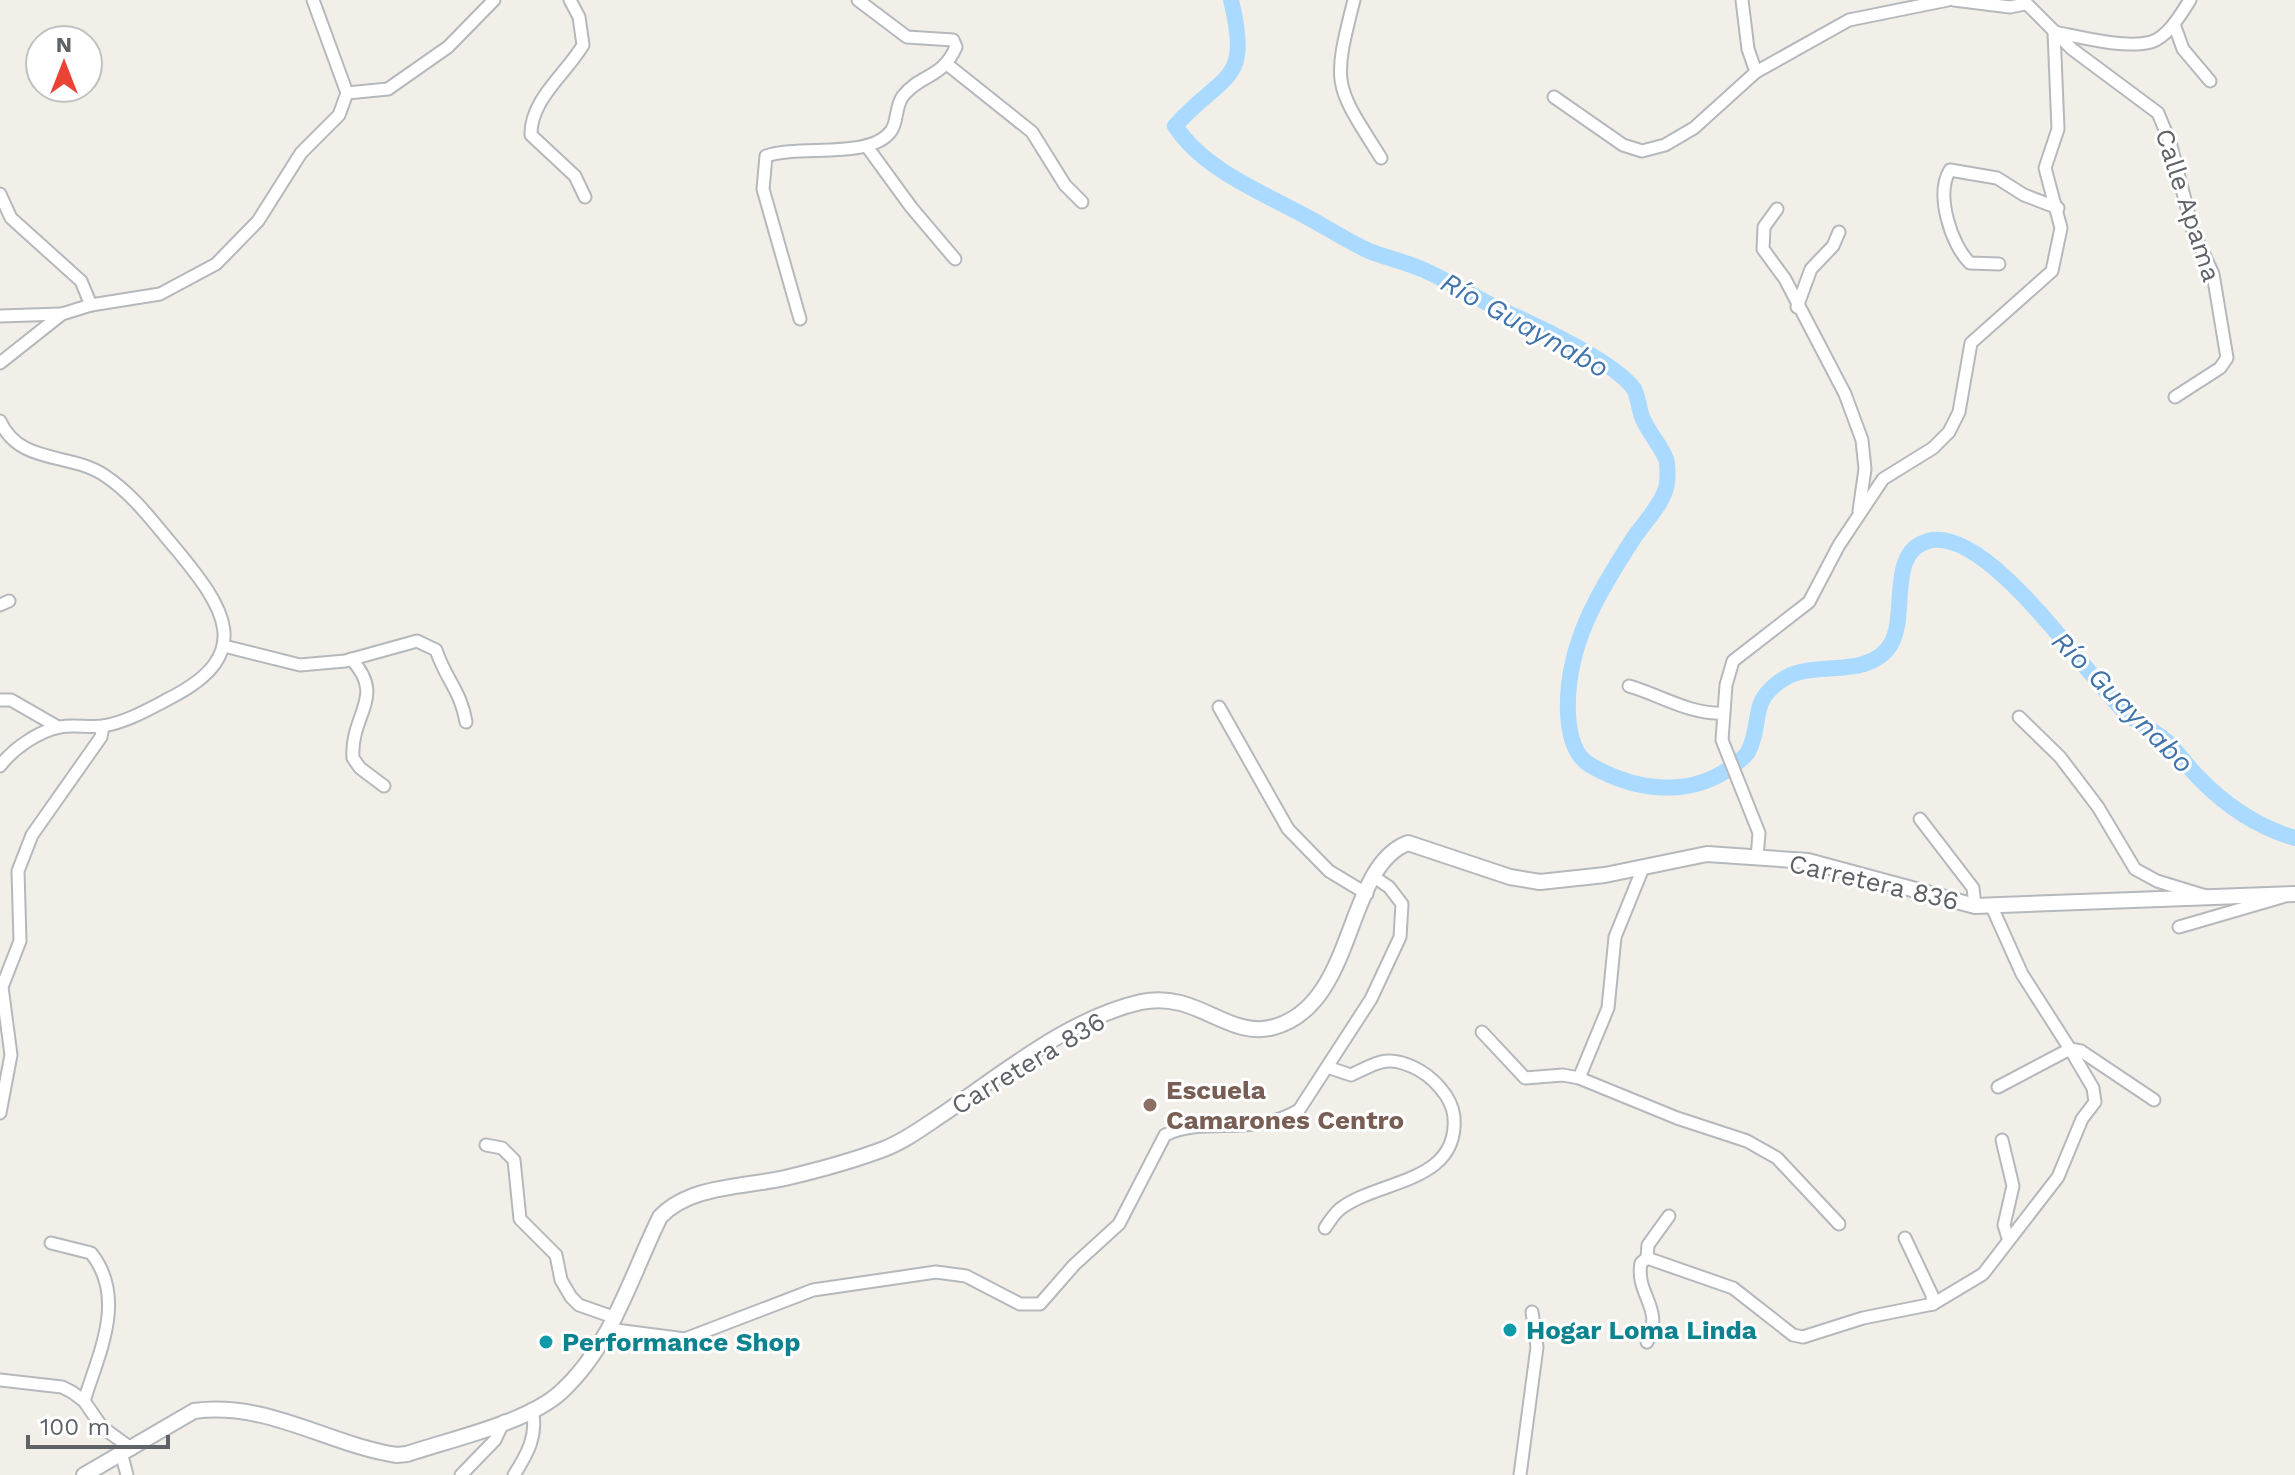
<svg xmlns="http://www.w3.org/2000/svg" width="2295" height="1475" viewBox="0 0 2295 1475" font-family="'Work Sans',sans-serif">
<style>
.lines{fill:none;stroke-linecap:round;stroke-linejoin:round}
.river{stroke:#aadaff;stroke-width:16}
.minor-casing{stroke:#b5b8bc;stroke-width:15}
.tertiary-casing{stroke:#b5b8bc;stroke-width:18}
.minor{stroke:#fff;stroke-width:11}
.tertiary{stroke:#fff;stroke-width:14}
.education-dot{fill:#8d6e63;stroke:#fff;stroke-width:3}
.culture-dot{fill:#0f9aa8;stroke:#fff;stroke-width:3}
.labels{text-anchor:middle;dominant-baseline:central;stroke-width:6;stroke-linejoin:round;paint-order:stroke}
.street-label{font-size:26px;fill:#5f6368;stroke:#fff}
.education-label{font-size:26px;font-weight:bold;fill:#785e54;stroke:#fff;text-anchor:start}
.culture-label{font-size:26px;font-weight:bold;fill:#0d838f;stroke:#fff;text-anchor:start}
.water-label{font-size:28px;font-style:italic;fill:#4174aa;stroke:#fff}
</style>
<rect width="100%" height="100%" fill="#f1efe8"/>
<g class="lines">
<!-- river -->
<path class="river" d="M1231 0C1252 85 1223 72 1175 126 1205 171 1264 193 1309 218 1329 229 1349 242 1369 251 1387 258 1406 262 1424 270 1453 283 1480 301 1510 314 1540 327 1616 363 1634 389 1638 396 1639 409 1642 417 1648 432 1660 444 1666 459 1668 465 1668 481 1666 488 1662 504 1645 522 1635 536 1599 591 1565 646 1568 714 1569 732 1573 755 1590 765 1635 791 1691 799 1734 765 1738 762 1746 756 1748 752 1764 721 1747 701 1785 678 1815 660 1869 680 1891 644 1908 615 1887 552 1928 541 1988 525 2085 675 2126 713 2138 724 2154 730 2166 741 2178 752 2187 766 2198 777 2226 806 2257 827 2295 838"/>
<defs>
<g id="minor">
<path d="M570 0 579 17 583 45C566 74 530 100 531 135L575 176 585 197"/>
<path d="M1354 0C1332 86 1334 84 1381 158"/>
<polyline points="1742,0 1748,49 1756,72"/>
<polyline points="1954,0 2010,7 2025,4"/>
<polyline points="2023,0 2072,49 2158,113 2170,142 2193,231 2213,274 2227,358 2220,368 2175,397"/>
<polyline points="2174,24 2183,49 2210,81"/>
<path d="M2054 32C2080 37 2125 49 2151 42 2168 37 2181 14 2190 0"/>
<polyline points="948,65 1032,132 1065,185 1082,202"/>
<polyline points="347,93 388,89 448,47 494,0"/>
<polyline points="1554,97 1623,145 1642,151 1665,145 1694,128 1756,72 1849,20 1948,0"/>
<polyline points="868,148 911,207 955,259"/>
<polyline points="0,194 11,218 81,281 91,305"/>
<polyline points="1777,209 1764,227 1763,249 1785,279 1845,394 1862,440 1865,469 1859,511"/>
<path d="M1999 264 1970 263C1951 245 1935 194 1950 170L1997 178 2024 195 2058 208"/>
<polyline points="1797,307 1811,269 1833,246 1839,232"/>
<polyline points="0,316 61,314"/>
<path d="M800 319 763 189 766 156C800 144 870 160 891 131 898 122 895 106 903 96 920 74 942 79 956 47L953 40 907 37 858 0"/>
<polyline points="0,363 62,314 91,305 160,294 216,264 258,221 301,153 339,115 347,93 313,0"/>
<path d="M0 421C20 465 69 452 104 475 133 494 153 522 176 549 224 607 257 654 170 698 149 709 127 722 103 726 89 728 74 724 60 727 38 731 13 749 0 766"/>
<polyline points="0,605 9,601"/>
<path d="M224 646 300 665 345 661 417 641 436 650C446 680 461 691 466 722"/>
<path d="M351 659C387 697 350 714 353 758L360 768 384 786"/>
<path d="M1629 686C1660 695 1691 715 1723 713"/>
<polyline points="0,700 11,700 58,727"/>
<polyline points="1219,707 1288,829 1329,871 1367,894"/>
<polyline points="2019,717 2060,757 2098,807 2135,869 2157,881 2206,896"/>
<polyline points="1920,819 1973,888 1975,906"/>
<polyline points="1757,858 1759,833 1722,740 1726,685 1733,661 1809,602 1839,545 1883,479 1933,448 1949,432 1959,412 1971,343 2052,271 2061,228 2045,168 2058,129 2054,32"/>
<polyline points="1991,905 2022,974 2070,1049 2081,1051 2154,1100"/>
<polyline points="2179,927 2282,897"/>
<polyline points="1482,1032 1525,1078 1563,1075 1579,1078 1677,1118 1747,1141 1777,1158 1839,1224"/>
<polyline points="1579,1078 1608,1008 1615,937 1643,868"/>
<polyline points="0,1113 11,1055 2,987 20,941 18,871 32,835 101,737 103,726"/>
<polyline points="2002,1140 2013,1186 2004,1225 2008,1238"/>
<polyline points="486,1145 502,1148 514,1160 520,1219 556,1255 561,1280 571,1297 579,1305 616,1318"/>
<polyline points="1669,1216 1648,1245 1647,1258 1733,1288 1793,1335 1803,1337 1863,1318 1933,1304 1983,1274 2058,1177 2082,1119 2095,1102 2093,1088 2070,1049 1998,1087"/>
<path d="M1325 1228C1329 1222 1334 1214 1340 1209 1379 1179 1459 1184 1454 1117 1452 1096 1431 1075 1413 1067 1386 1054 1375 1064 1351 1075L1327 1067"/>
<polyline points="1905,1238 1932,1295 1933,1304"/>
<path d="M51 1243 91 1253C127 1298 99 1353 84 1401"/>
<path d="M1647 1258 1641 1263C1635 1295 1665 1308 1647 1342"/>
<path d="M608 1329 685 1339 813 1290 936 1272 966 1276 1020 1304H1040L1074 1265 1119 1224 1165 1135C1207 1115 1253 1138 1299 1110L1371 999 1400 937 1402 904 1389 887 1374 877"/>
<polyline points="0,1380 62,1387 72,1392 84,1401 102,1427 132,1449"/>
<polyline points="122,1456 127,1475"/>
<polyline points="461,1475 495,1440 504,1421"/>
<path d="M514 1475C528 1453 538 1435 532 1409"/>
<polyline points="1520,1475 1537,1347 1532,1312"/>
</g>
<path id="tertiary" d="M84 1475 194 1411C268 1401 329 1445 397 1455L407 1454C451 1439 527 1423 561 1392 612 1345 631 1276 660 1217 690 1185 745 1187 785 1178 819 1170 852 1161 884 1149 907 1140 926 1125 946 1112 1005 1072 1070 1018 1141 1002 1197 990 1228 1040 1274 1027 1357 1004 1344 867 1408 843L1510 877 1540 882 1605 875 1707 854 1808 861 1975 906 2295 894"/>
</defs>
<!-- minor casing -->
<use href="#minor" class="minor-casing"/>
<!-- tertiary casing -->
<use href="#tertiary" class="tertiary-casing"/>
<!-- minor -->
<use href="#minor" class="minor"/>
<!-- tertiary -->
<use href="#tertiary" class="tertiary"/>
</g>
<!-- markers -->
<circle class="education-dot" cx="1150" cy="1105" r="8"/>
<g class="culture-dot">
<circle cx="1510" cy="1330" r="8"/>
<circle cx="546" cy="1342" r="8"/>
</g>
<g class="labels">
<!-- street labels -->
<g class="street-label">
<text transform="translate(2188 205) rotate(72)">Calle Apama</text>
<text transform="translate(1874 882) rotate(13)">Carretera 836</text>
<text transform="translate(1028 1063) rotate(-31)">Carretera 836</text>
</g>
<!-- education labels -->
<g class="education-label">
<text x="1166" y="1090">Escuela<tspan x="1166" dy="30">Camarones Centro</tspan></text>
</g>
<!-- culture labels -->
<g class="culture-label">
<text x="1526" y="1330">Hogar Loma Linda</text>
<text x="562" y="1342">Performance Shop</text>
</g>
<!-- water labels -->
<g class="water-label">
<text transform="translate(1525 325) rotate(29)">Río Guaynabo</text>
<text transform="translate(2123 702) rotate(45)">Río Guaynabo</text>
</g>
</g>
<!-- north arrow -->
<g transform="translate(64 64)"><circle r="38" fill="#ffffff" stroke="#bfc1c3" stroke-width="2"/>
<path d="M0-6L14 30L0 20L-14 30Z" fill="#ea4335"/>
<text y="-12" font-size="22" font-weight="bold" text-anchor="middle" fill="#5f6368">N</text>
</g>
<!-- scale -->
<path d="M28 1435v12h140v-12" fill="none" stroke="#5f6368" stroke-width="4"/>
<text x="40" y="1435" font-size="24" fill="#5f6368" stroke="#ffffff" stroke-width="6" paint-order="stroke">100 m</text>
</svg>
